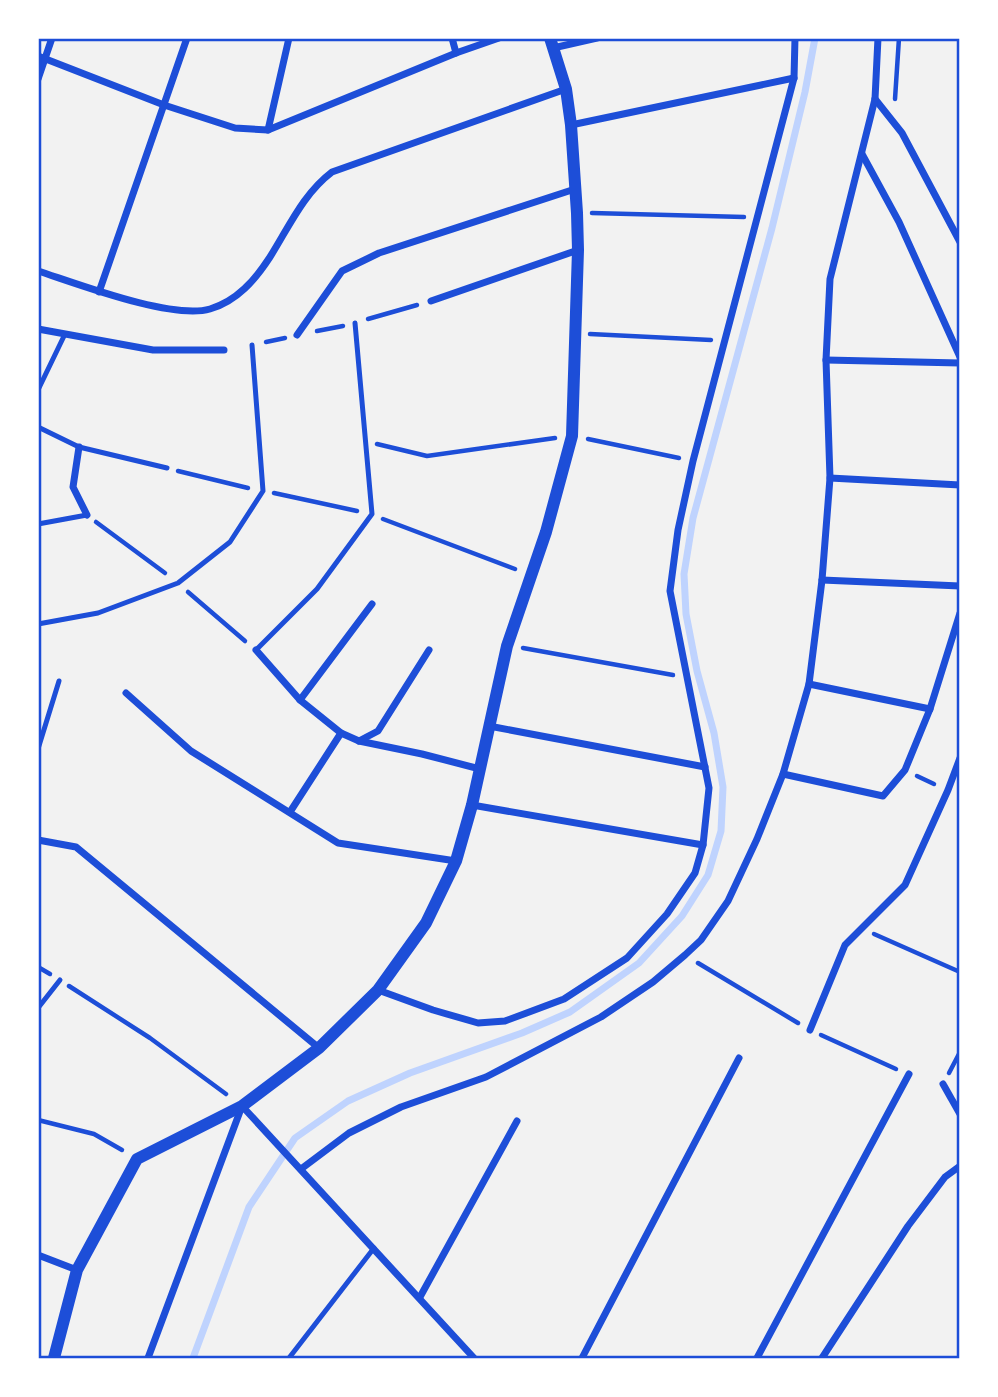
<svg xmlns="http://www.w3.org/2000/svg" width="998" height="1397" viewBox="0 0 998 1397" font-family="Cabin,sans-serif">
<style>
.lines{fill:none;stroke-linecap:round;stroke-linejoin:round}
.stream{stroke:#bfd3fe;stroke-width:7}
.path{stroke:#1d4ed8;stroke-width:4.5}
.service{stroke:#1d4ed8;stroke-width:5}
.minor{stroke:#1d4ed8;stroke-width:7}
.tertiary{stroke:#1d4ed8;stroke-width:12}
.neatline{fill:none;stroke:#1d4ed8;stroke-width:2.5}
</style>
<rect width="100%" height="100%" fill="#f2f2f2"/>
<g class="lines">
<!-- stream -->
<polyline class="stream" points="193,1358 249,1207 295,1138 348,1101 410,1073 522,1033 570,1012 639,963 682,916 708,875 721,831 723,787 714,733 697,671 686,614 684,574 693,518 772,228 805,92 815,38"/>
<!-- path -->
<g class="path">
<polyline points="895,99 899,38"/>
<polyline points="592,213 744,217"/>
<polyline points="368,319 417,305"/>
<polyline points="317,331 343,326"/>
<polyline points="590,334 711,340"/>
<polyline points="266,342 285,338"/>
<polyline points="588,439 679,458"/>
<polyline points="377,444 427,456 555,438"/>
<polyline points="178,471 248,488"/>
<polyline points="274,493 357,511"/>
<polyline points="383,519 515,569"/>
<polyline points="96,522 165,573"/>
<polyline points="188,592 245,641"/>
<polyline points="523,648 673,675"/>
<polyline points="917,776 934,784"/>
<polyline points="874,934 960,972"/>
<polyline points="698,963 798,1023"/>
<polyline points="38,967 50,974"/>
<polyline points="69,986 150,1038 226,1094"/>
<polyline points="821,1035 896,1069"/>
<polyline points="949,1073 960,1052"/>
<polyline points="38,1120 94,1134 122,1150"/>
</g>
<!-- service -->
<g class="service">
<polyline points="38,390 65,334"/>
<polyline points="38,427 79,447 167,468"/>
<polyline points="38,524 87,515"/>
<polyline points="38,624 98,613 178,583 230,542 263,491 252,345"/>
<polyline points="256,650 317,589 372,514 355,323"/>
<polyline points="38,749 59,681"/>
<polyline points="38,1008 60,980"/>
<polyline points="289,1358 374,1248"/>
</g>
<!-- minor -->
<g class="minor">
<polyline points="452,38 456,53"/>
<polyline points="553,48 597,38"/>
<polyline points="38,56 164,105 235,128 268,130 456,53 499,38"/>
<polyline points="38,79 52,38"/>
<polyline points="875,99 902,133 960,242"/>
<polyline points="571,125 794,78"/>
<polyline points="268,130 289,38"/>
<polyline points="862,154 899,222 960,357"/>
<path d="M38 271C78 284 172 320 210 309 237 301 255 280 270 257 289 227 303 194 332 172L566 89"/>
<polyline points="99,292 187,38"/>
<polyline points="431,301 578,250"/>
<polyline points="38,329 153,350 224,350"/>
<polyline points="297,335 342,271 379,253 575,189"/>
<polyline points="826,360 960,363"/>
<polyline points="79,447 73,487 87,515"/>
<polyline points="830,478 960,485"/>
<polyline points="822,580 960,586"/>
<polyline points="256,650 300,700 341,733 359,741 422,754 480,769"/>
<polyline points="809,684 930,709"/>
<polyline points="126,693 191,751 338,843 456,861"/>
<polyline points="300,700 372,604"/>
<polyline points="489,726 705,767"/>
<polyline points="359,741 378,731 429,650"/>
<polyline points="783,774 883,796 905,770 930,709 960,613"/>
<polyline points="472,805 703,845"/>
<polyline points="290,812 341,733"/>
<polyline points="38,840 76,847 319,1048"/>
<polyline points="378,990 433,1010 478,1023 505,1021 564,999 627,958 667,914 695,873 703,845 709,788 670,591 678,530 693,461 794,78 795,38"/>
<polyline points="810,1030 845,945 905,885 948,790 960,758"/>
<polyline points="943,1084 960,1114"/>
<polyline points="301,1169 349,1133 401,1107 486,1077 601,1017 653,982 685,955 701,940 728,901 757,839 783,774 809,684 822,580 830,478 826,360 830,279 875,99 878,38"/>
<polyline points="38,1255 77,1270"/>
<polyline points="420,1297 517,1121"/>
<polyline points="148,1358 242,1106 474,1358"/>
<polyline points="582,1358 739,1058"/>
<polyline points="757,1358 909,1074"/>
<polyline points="822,1358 908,1226 945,1177 960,1166"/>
</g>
<!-- tertiary -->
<polyline class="tertiary" points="54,1358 77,1270 137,1159 242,1106 319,1048 378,990 426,923 456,861 472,805 507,646 546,532 572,436 578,250 577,213 571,125 566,89 550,38"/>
</g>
<!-- border -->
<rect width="998" height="1397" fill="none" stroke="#ffffff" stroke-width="80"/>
<rect x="40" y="40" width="918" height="1317" class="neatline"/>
</svg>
